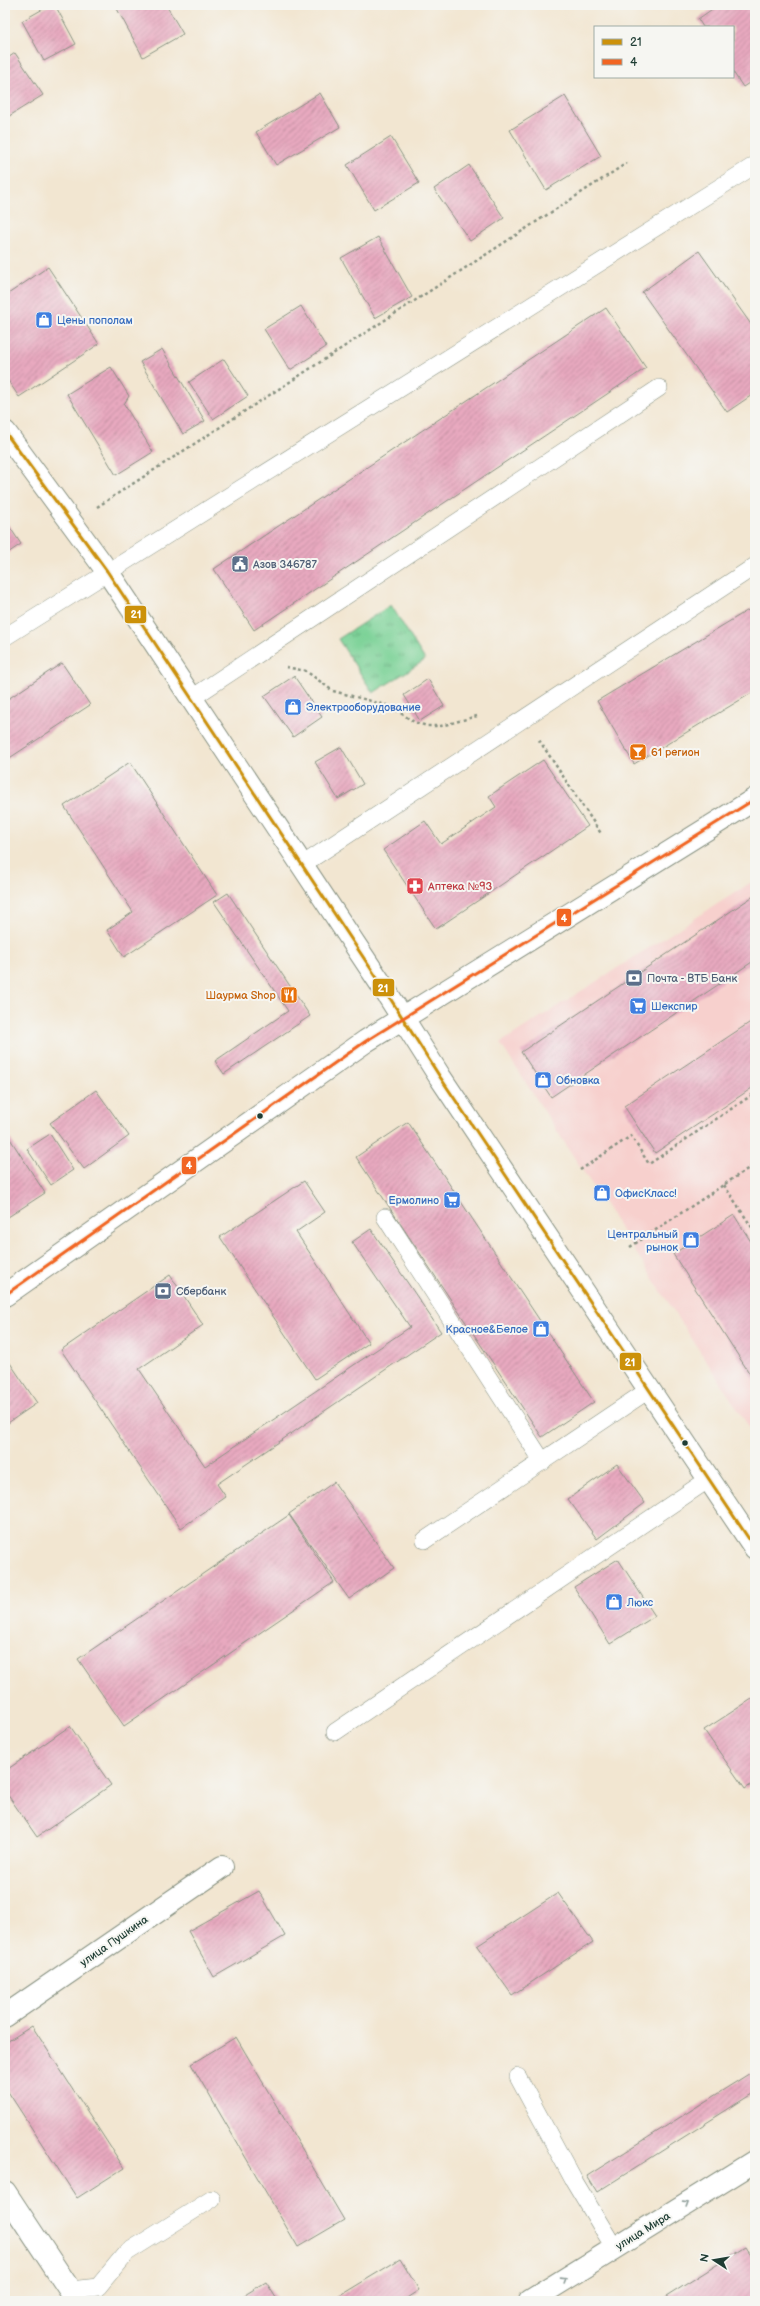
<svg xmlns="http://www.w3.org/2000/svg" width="760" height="2306" viewBox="0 0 760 2306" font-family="'Balsamiq Sans',sans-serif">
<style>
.built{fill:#f7d0cd}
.grass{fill:url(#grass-tufts);stroke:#4d8866}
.building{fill:url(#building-hatch)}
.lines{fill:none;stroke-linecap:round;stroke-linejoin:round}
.lane-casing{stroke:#889282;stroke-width:18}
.street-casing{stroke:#889282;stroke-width:24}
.secondary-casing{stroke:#889282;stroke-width:24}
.path{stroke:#889282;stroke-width:2.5;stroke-dasharray:3 3;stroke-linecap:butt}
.lane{stroke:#fff;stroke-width:17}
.street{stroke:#fff;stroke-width:22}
.secondary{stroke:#fff;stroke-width:22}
.bus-1-casing{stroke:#f6f6f2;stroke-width:6}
.bus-2-casing{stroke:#f6f6f2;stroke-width:6}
.bus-1{stroke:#cc910a;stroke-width:3}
.bus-2{stroke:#f26522;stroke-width:3}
.oneway{stroke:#8f9e9a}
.bus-dot{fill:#1f3d34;stroke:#f6f6f2;stroke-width:1.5}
.labels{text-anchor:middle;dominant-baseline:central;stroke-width:4;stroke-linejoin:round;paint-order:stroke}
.shop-label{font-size:11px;fill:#366cbe;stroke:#f6f6f2;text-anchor:start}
.service-label{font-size:11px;fill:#4e5e75;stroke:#f6f6f2;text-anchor:start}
.food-label{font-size:11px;fill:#c56008;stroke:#f6f6f2;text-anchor:start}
.health-label{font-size:11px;fill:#be3a42;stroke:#f6f6f2;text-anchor:start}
.street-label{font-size:11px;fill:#1f3d34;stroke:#f6f6f2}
.line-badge{stroke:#f6f6f2;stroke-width:1.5}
.badge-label{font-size:11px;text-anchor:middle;font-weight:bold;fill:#fff}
</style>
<defs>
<pattern id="grass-tufts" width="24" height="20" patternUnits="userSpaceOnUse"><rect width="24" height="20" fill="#7bd297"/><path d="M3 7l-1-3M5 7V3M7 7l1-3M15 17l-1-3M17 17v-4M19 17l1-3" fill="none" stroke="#64ac7c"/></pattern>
<pattern id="building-hatch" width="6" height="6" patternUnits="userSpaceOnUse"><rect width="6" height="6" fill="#e8a9bf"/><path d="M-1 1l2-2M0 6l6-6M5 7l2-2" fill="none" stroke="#bb8b9c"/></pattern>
</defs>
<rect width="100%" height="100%" fill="#f6f6f2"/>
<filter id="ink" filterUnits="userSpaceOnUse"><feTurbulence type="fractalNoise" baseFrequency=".025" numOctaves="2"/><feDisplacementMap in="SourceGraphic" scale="8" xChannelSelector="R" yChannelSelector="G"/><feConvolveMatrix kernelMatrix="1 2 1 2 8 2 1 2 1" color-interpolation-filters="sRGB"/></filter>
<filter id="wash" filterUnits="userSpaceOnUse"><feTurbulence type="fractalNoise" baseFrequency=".012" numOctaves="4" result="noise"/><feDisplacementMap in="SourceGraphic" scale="16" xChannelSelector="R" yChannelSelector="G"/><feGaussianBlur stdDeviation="0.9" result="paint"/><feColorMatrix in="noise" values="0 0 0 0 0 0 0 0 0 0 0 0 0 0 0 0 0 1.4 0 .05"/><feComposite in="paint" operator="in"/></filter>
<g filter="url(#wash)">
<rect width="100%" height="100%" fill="#f2e6d1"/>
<!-- built -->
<polygon class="built" points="755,880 755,1436 500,1043"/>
<!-- grass -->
<polygon class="grass" points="391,605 425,660 373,693 338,639"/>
<g id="blocks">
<!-- building -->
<g class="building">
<polygon points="50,5 55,5 76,44 44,61 22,21"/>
<polygon points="115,5 166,5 183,34 143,57"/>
<polygon points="718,5 755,5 755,79 743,87 733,72 733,27 703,27 698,19"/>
<polygon points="15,53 43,95 6,118 5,60"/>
<polygon points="320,93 340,127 276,165 256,132"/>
<polygon points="565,96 601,156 546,190 510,130"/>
<polygon points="391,137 419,183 374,210 347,165"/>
<polygon points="469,165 504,218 470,241 434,189"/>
<polygon points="378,237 412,297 375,318 341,258"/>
<polygon points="699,251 755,330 755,393 727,412 642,292"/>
<polygon points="48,267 99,344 19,397 5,376 5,296"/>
<polygon points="301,306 326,347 290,370 264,329"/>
<polygon points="606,308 646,368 254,630 214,569"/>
<polygon points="162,349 205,421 183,434 140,362"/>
<polygon points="224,359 248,396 213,419 189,382"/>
<polygon points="111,367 129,396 124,404 153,452 116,475 67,394"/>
<polygon points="5,520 21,544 5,555"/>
<polygon points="755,606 755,691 634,764 597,701"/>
<polygon points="62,663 90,705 5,761 5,701"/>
<polygon points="294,676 322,717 293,737 264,696"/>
<polygon points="428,679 444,706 420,721 404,695"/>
<polygon points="341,747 363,784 338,799 315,762"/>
<polygon points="543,760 588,826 436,929 383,850 425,821 441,844 496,807 489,796"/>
<polygon points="130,762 217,895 124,957 107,930 133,912 64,806"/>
<polygon points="228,893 310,1016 224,1074 215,1061 288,1011 214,902"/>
<polygon points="755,895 755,960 551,1097 521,1052"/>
<polygon points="755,1019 755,1086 655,1153 624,1106"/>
<polygon points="96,1090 129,1136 84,1169 50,1123"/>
<polygon points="408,1122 594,1402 542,1437 356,1157"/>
<polygon points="5,1131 45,1193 5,1219"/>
<polygon points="50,1134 73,1170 51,1185 27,1149"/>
<polygon points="304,1181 325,1212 296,1232 369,1343 315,1379 220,1237"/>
<polygon points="734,1215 755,1248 755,1382 673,1254"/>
<polygon points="371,1229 441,1332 217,1484 226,1497 181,1528 61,1350 170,1275 203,1325 139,1369 205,1466 410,1327 352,1242"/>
<polygon points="10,1363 37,1403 5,1425 5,1366"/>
<polygon points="617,1464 645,1503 597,1539 568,1499"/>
<polygon points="334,1482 394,1568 349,1599 289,1514"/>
<polygon points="289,1515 334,1582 124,1726 78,1659"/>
<polygon points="618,1559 655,1616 610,1644 574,1587"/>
<polygon points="755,1697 755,1782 745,1789 704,1730"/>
<polygon points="70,1726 111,1785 37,1837 5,1791 5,1771"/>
<polygon points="259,1891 285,1936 214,1977 188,1931"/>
<polygon points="558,1893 593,1942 512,1995 477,1946"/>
<polygon points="32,2026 124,2168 77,2198 5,2087 5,2043"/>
<polygon points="236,2037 344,2220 298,2247 191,2064"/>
<polygon points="755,2070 755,2092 597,2192 587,2176"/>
<polygon points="745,2247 755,2262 755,2301 669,2301 666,2297"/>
<polygon points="400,2259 419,2290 402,2301 331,2301"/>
<polygon points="266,2282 278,2301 235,2301"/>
</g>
</g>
</g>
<g filter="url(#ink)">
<use href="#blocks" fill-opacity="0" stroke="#889282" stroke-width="1"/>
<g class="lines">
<defs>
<g id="lane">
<polyline points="5,637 755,165"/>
<polyline points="192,698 659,388"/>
<polyline points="302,865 755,566"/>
<polyline points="385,1217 543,1462"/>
<polyline points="425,1540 650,1389"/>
<polyline points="335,1732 709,1479"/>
<polyline points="518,2077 573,2179 615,2249"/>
<polyline points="70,2290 98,2287 126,2253 212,2199"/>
</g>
<polyline id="street" points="5,2016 222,1867"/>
<g id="secondary">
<polyline points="5,432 107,571 381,984 440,1077 755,1548"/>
<polyline points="5,1295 366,1041 755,799"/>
<polyline points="5,2192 77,2301"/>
<polyline points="530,2301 755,2161"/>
</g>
</defs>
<!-- lane casing -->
<use href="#lane" class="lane-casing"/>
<!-- street casing -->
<use href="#street" class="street-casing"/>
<!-- secondary casing -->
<use href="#secondary" class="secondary-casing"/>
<!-- path -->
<g class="path">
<polyline points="97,507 627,163"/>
<polyline points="286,667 306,671 333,691 390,706 414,722 427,726 441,726 477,716"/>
<polyline points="539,740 602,835"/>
<polyline points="580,1170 631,1136 649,1164 755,1093"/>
<polyline points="724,1185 755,1232"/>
<polyline points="630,1247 755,1164"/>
</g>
<!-- lane -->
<use href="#lane" class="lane"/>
<!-- street -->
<use href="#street" class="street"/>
<!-- secondary -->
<use href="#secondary" class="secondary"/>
<defs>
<polyline id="bus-1" points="5,432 107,571 381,984 440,1077 755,1548"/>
<polyline id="bus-2" points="5,1295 366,1041 755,799"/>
</defs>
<!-- bus-1 casing -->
<use href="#bus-1" class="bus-1-casing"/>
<!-- bus-2 casing -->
<use href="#bus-2" class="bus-2-casing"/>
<!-- bus-1 -->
<use href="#bus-1" class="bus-1"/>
<!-- bus-2 -->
<use href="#bus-2" class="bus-2"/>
</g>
<!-- one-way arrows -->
<defs><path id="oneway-chevron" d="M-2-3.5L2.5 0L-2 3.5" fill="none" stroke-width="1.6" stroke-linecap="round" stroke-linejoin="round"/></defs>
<g class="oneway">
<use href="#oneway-chevron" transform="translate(686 2204) rotate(-32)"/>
<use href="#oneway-chevron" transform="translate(564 2280) rotate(-32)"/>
</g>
</g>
<!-- icons -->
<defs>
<symbol id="shop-square" viewBox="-11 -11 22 22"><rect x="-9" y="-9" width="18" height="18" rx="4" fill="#3f7fe0" stroke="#f6f6f2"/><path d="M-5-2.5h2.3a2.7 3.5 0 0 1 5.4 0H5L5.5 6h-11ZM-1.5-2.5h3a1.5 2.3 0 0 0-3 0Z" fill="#fff"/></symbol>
<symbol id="civic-square" viewBox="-11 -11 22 22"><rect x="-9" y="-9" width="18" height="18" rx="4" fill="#5c6f8a" stroke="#f6f6f2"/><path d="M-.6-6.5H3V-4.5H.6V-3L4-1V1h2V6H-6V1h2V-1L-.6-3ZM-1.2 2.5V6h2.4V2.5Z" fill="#fff"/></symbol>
<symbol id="bar-square" viewBox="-11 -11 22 22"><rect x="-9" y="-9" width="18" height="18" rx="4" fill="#e8710a" stroke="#f6f6f2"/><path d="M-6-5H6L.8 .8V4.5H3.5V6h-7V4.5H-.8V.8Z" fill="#fff"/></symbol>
<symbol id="pharmacy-square" viewBox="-11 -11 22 22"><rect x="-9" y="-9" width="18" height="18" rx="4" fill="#e0444e" stroke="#f6f6f2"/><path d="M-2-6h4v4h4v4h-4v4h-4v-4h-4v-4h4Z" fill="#fff"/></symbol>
<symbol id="bank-square" viewBox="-11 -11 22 22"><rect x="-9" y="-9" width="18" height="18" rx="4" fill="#5c6f8a" stroke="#f6f6f2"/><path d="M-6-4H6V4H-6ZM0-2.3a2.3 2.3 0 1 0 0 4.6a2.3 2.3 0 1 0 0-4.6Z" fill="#fff"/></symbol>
<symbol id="restaurant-square" viewBox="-11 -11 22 22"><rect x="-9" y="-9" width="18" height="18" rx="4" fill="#e8710a" stroke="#f6f6f2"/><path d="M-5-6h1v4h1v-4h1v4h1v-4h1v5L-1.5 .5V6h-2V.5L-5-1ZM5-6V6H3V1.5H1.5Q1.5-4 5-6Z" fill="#fff"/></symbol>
<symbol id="supermarket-square" viewBox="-11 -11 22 22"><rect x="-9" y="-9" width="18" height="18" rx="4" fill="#3f7fe0" stroke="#f6f6f2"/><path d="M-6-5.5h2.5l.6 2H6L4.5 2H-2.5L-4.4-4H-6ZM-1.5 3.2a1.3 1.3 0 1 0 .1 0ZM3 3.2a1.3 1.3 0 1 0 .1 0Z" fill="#fff"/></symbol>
</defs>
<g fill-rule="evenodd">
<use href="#shop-square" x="34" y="310" width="20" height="20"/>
<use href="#civic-square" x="230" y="554" width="20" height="20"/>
<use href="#shop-square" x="283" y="697" width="20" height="20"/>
<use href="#bar-square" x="628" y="742" width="20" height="20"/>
<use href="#pharmacy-square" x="405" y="876" width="20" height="20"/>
<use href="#bank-square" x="624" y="968" width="20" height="20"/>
<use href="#restaurant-square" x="279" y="985" width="20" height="20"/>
<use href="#supermarket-square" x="628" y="996" width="20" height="20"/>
<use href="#shop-square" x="533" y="1070" width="20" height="20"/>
<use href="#shop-square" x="592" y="1183" width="20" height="20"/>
<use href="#supermarket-square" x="442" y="1190" width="20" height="20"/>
<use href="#shop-square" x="681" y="1230" width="20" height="20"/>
<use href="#bank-square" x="153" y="1281" width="20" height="20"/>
<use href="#shop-square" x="531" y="1319" width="20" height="20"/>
<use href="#shop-square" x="604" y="1592" width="20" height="20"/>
</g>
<!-- markers -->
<g class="bus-dot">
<circle cx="260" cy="1116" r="3.5"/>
<circle cx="685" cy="1443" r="3.5"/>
</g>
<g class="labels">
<!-- shop labels -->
<g class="shop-label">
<text x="57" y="320">Цены пополам</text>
<text x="306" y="707">Электрооборудование</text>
<text x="651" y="1006">Шекспир</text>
<text x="556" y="1080">Обновка</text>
<text x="615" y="1193">ОфисКласс!</text>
<text x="439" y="1200" text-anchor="end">Ермолино</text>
<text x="678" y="1234" text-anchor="end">Центральный<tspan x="678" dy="13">рынок</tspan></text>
<text x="528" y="1329" text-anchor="end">Красное&amp;Белое</text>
<text x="627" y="1602">Люкс</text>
</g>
<!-- service labels -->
<g class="service-label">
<text x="253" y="564">Азов 346787</text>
<text x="647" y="978">Почта - ВТБ Банк</text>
<text x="176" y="1291">Сбербанк</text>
</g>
<!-- food labels -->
<g class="food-label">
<text x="651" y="752">61 регион</text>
<text x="276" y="995" text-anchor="end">Шаурма Shop</text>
</g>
<!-- health labels -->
<g class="health-label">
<text x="428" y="886">Аптека №93</text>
</g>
<!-- street labels -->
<g class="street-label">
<text transform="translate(114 1941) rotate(-35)">улица Пушкина</text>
<text transform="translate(643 2231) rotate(-32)">улица Мира</text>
</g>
</g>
<g class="line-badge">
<rect x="124" y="605" width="23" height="19" rx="4" fill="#cc910a"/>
<rect x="556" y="908" width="16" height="19" rx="4" fill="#f26522"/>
<rect x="372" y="978" width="23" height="19" rx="4" fill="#cc910a"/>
<rect x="181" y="1156" width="16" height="19" rx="4" fill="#f26522"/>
<rect x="619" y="1352" width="23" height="19" rx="4" fill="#cc910a"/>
</g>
<g class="badge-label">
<text x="136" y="618">21</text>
<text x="564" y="922">4</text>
<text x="383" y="992">21</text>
<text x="189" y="1169">4</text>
<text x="630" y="1366">21</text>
</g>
<!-- margin -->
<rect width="760" height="2306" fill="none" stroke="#f6f6f2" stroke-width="20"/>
<!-- legend -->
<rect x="594" y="26" width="140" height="52" fill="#f6f6f2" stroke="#a0aca6"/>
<rect x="602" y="39" width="20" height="6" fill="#cc910a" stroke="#a0aca6"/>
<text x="630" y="46" font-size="12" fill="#1f3d34">21</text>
<rect x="602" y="59" width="20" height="6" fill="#f26522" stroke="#a0aca6"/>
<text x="630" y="66" font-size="12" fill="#1f3d34">4</text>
<!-- north arrow -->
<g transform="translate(714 2260) rotate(282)" stroke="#f6f6f2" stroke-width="3" paint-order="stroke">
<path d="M0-3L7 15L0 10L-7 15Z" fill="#1f3d34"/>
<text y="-6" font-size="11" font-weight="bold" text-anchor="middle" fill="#1f3d34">N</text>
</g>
</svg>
